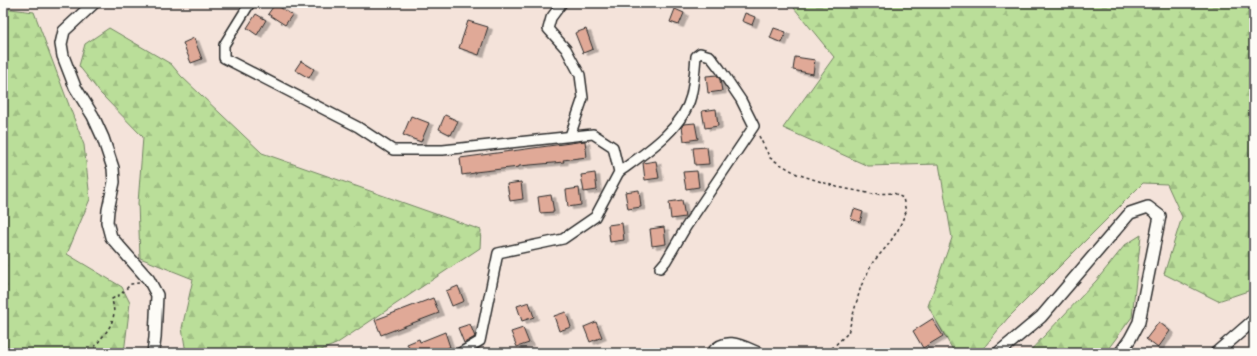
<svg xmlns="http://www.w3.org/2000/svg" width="1257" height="356" viewBox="0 0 1257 356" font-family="Mynerve,sans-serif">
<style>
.forest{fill:url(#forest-firs);stroke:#728462}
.building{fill:#e0a997;stroke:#2b2b2b;filter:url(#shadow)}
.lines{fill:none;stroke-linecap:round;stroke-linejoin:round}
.minor-casing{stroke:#2b2b2b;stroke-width:12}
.tertiary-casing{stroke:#2b2b2b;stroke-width:14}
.path{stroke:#2b2b2b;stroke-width:1.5;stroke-dasharray:3 3;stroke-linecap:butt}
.minor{stroke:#fdfcf7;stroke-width:9}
.tertiary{stroke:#fdfcf7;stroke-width:11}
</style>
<defs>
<pattern id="forest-firs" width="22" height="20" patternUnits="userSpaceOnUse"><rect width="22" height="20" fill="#bade99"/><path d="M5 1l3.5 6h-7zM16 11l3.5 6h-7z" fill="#a0bf84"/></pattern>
<filter id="shadow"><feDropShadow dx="4.5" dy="2.5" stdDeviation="0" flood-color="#0004"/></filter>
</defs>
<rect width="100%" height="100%" fill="#f4e3da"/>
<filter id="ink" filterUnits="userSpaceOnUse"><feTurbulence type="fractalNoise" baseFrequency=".025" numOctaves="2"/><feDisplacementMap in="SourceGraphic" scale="8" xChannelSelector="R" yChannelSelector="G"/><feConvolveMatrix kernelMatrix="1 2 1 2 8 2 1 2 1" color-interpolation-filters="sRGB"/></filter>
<g filter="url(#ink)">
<!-- forest -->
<g class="forest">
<polygon points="790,3 1254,3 1254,289 1218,301 1164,274 1182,217 1167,184 1143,183 1007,319 982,350 953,350 928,306 952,238 939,164 868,166 783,128 834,57"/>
<polygon points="3,8 34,12 84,145 90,199 67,254 122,287 130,303 124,353 3,353"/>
<polygon points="109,28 171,64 181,76 262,153 481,230 480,248 336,344 314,353 186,353 182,328 193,279 140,258 138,203 143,137 101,94 79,66 85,44"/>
<polygon points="1141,235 1132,317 1105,353 1028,353 1096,281 1125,245"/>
</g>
<!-- building -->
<g class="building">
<polygon points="275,4 292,15 285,25 268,14"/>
<polygon points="675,9 684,13 679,25 670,22"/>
<polygon points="745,13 755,17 752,25 742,21"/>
<polygon points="256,14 266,20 257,35 247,28"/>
<polygon points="468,21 488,27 479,55 459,48"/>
<polygon points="774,28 786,32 782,43 770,38"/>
<polygon points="586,29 593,49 583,53 575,33"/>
<polygon points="194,38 202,59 191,63 183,43"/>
<polygon points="795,57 815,60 813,74 793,70"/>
<polygon points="301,61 314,69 309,78 295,70"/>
<polygon points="717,75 720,80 722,91 708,93 706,76"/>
<polygon points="716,109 718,126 705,128 702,111"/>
<polygon points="445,115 458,121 451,135 439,129"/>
<polygon points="411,116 429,123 421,142 403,135"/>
<polygon points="695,123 698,139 684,141 682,126 684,124"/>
<polygon points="585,141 587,157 563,160 564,162 519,166 519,167 475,172 475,173 462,175 460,158"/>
<polygon points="707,147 709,164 695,165 693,148"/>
<polygon points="656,161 659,178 645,180 643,163"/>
<polygon points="697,171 699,187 686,189 683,172"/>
<polygon points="595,173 597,190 584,192 581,175"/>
<polygon points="521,182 523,199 510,201 507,184"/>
<polygon points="579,188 581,205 568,207 566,190"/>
<polygon points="639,190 641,207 628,209 625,192"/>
<polygon points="551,195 554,212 540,213 538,197"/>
<polygon points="682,200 685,217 671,219 669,202"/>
<polygon points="854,209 863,212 860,222 851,219"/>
<polygon points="622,223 624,240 610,242 608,225"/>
<polygon points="664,227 666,244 652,246 650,229"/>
<polygon points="458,286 464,301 452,306 446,291"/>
<polygon points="433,298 439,313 381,335 375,320"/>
<polygon points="529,302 534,317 522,321 517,306"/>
<polygon points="566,312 571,327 559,331 554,316"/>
<polygon points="932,319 943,336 923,348 913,331"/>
<polygon points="596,322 602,337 590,342 584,327"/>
<polygon points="1159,322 1170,331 1158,348 1146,339"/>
<polygon points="470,324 475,337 464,343 458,328"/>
<polygon points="523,328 529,343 517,347 511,332"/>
<polygon points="445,332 450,347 436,353 411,353 407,344 419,339 420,342"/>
</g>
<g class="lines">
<defs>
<g id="minor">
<polyline points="250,3 224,45 224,58 358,127 393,150 443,150 593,134 613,147 619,172 595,217 563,239 498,253 480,341 460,353"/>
<polyline points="562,3 551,18 548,29 566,49 580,75 583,98 570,136"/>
<path d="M619 172C645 153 683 129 691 96 694 83 695 69 696 56L700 53 710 56 720 69 741 100 754 126 686 227 666 261 660 268"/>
</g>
<g id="tertiary">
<polyline points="94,3 64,31 61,44 63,56 75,87 93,116 103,138 113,168 114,182 108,210 107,222 111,237 149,280 157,295 155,338 153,353"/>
<path d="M712 353C726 336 742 346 758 353"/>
<polyline points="998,353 1041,317 1130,213 1148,207 1160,216 1139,322 1130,339 1120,353"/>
<polyline points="1216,353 1254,320"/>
</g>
</defs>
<!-- minor casing -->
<use href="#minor" class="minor-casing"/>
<!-- tertiary casing -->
<use href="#tertiary" class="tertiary-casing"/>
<!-- path -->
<g class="path">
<polyline points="759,136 770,158 797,174 837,187 873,194 894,193 903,198 906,212 898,230 888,245 873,262 861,286 848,333 830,350 815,353"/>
<path d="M92 353C97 340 110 332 113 318 115 312 113 305 112 299L121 294 131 284 139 283"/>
</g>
<!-- minor -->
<use href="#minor" class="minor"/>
<!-- tertiary -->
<use href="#tertiary" class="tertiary"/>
</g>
</g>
<!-- margin -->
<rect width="1257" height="356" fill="none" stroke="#fdfcf7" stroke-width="16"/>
<rect x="8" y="8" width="1241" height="340" fill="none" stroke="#2b2b2b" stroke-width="1.5" filter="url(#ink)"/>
</svg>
